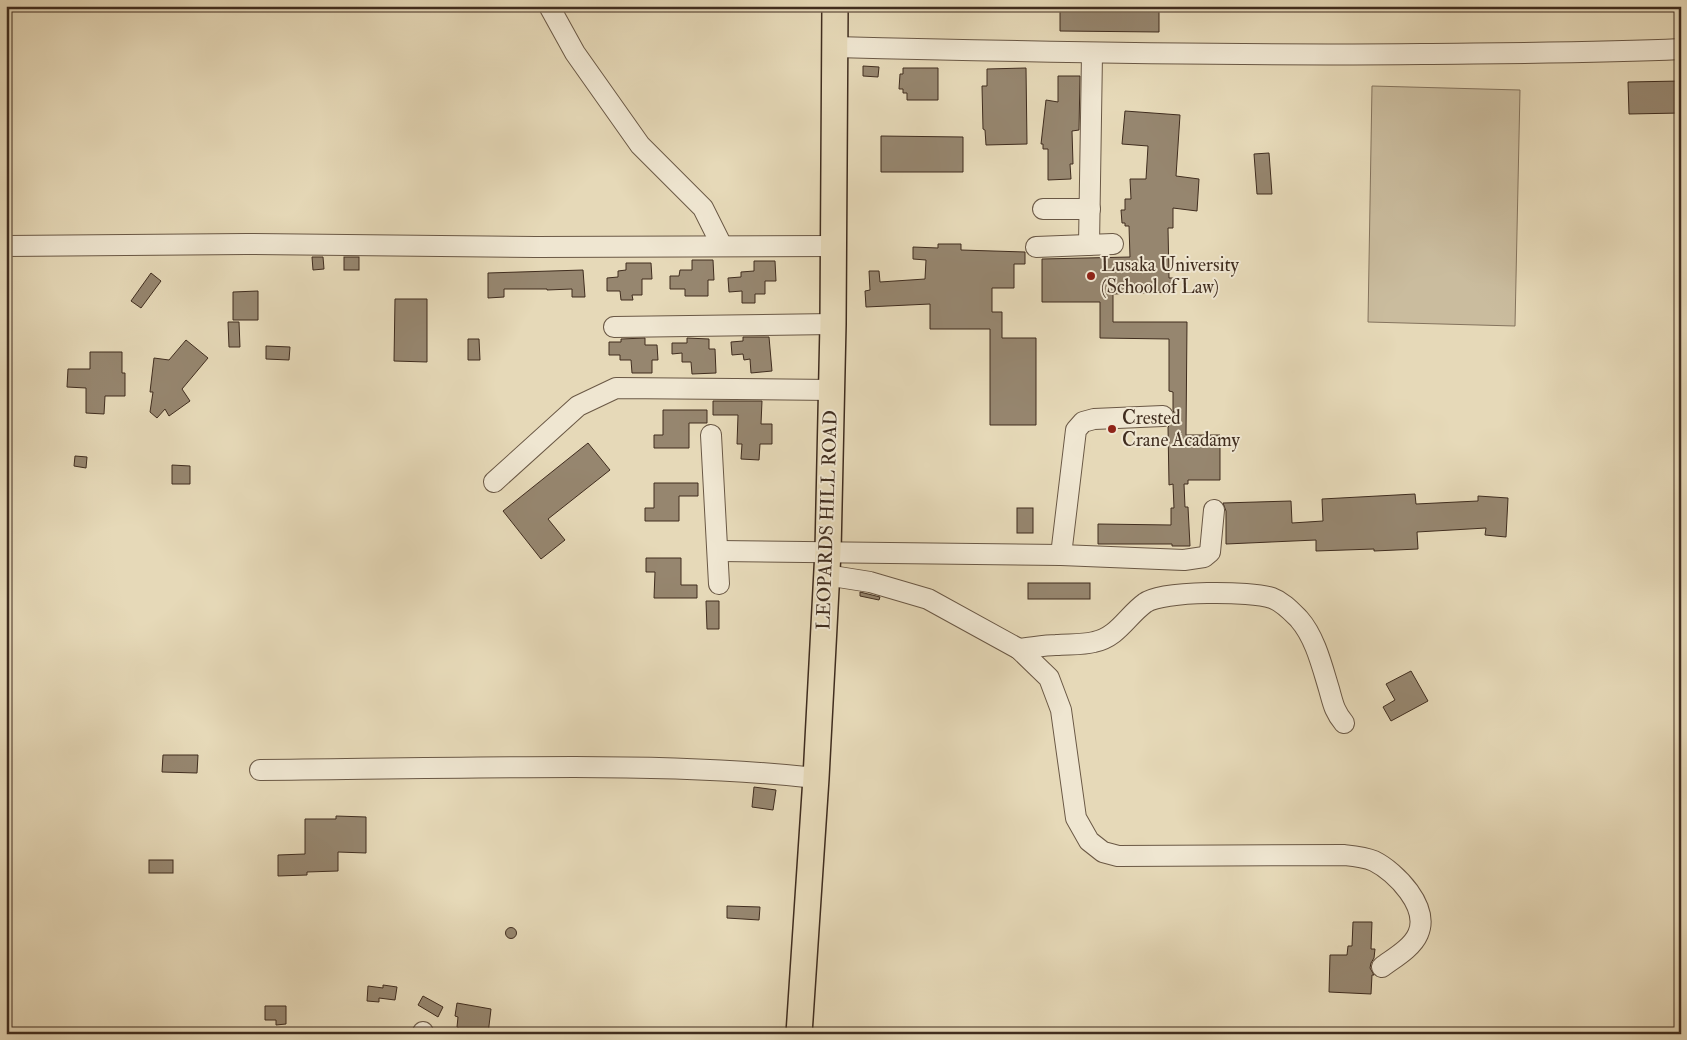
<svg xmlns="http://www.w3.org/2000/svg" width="1687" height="1040" viewBox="0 0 1687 1040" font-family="'IM FELL Double Pica',serif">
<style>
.green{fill:#cabc9e;stroke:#85745e}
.building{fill:#96866f;stroke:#402d1f}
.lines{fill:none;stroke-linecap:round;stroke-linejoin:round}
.minor-casing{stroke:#6a5845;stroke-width:22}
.major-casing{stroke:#402d1f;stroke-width:28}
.minor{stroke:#efe6d1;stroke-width:20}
.major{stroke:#e6d9b8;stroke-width:25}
.poi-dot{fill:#8f2418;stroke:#efe6d1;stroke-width:2}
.labels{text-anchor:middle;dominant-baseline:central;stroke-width:4;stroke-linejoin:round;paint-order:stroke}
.poi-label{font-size:19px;fill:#402d1f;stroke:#efe6d1;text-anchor:start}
.street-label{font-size:19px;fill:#402d1f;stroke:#efe6d1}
</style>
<rect width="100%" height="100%" fill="#e6d9b8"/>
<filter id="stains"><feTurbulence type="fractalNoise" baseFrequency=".004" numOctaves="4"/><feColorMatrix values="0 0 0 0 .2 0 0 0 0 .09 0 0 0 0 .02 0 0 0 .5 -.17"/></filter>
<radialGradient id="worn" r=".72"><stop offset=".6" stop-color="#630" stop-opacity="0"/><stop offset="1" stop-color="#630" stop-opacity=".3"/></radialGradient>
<!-- green -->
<polygon class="green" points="1372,86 1520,90 1515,326 1368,322"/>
<!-- building -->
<g class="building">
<polygon points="1060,6 1159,6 1159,32 1060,31"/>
<polygon points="863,66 879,67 878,77 863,76"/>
<polygon points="903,68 938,68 938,100 907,100 907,93 903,93 903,89 899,89 900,74 903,74"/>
<polygon points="1026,68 1027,144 986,145 985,130 983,129 982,86 987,86 987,69"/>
<polygon points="1058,76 1080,76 1079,130 1072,131 1073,164 1070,164 1071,179 1048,180 1048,149 1043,149 1043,144 1041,144 1046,100 1058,102"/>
<polygon points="1681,81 1681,113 1629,114 1628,82"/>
<polygon points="1125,111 1180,115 1176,176 1199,179 1197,211 1173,208 1173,228 1168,228 1169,278 1175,278 1175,292 1113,294 1113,322 1187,322 1186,435 1220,435 1220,480 1188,480 1188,484 1184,484 1185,507 1188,507 1190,546 1172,546 1172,544 1098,544 1098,524 1171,525 1171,508 1174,508 1173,484 1169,485 1168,427 1173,422 1175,416 1173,410 1173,392 1169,391 1169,339 1100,338 1100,302 1042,302 1042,259 1130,257 1129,226 1125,226 1125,223 1122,223 1121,210 1125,210 1125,199 1131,199 1130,179 1146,179 1148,146 1122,144"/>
<polygon points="881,136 963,137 963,172 881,172"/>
<polygon points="1269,153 1272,194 1257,194 1254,154"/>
<polygon points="938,244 961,244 961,250 1025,252 1025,264 1014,264 1014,288 992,288 992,312 1002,312 1002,338 1036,338 1036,425 990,425 990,329 930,329 930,304 866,307 865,291 870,290 869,271 879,271 880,282 925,279 926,260 913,259 913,247 938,248"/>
<polygon points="312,257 323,257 324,269 313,270"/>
<rect x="344" y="257" width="15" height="13"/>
<polygon points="692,260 713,260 714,280 708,280 708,296 685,296 685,289 670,289 670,276 679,276 680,270 692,270"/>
<polygon points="754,261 775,261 776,281 765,281 765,294 755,294 755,303 742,303 742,291 729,292 728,278 741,277 741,272 754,271"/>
<polygon points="626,263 651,263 652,279 642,279 642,295 632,295 633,300 621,300 620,291 607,291 607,278 618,277 618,271 626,270"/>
<polygon points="583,270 585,297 572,297 572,289 547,290 547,289 504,289 504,297 488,298 488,273"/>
<polygon points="151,273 161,281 141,308 131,301"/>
<polygon points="258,291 258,320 233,320 233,292"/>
<polygon points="395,299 427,299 427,362 394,361"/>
<polygon points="228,322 239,322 240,347 229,347"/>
<polygon points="743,337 769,337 772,371 751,373 750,359 744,360 743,354 732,355 731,342 743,341"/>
<polygon points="645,338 645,345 657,345 658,360 652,360 652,373 632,373 631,360 620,360 620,355 609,355 609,342 621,342 621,339"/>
<polygon points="687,338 709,339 709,349 715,349 716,373 692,374 691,362 682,362 682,353 672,354 672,343 687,343"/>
<polygon points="468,339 479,339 480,360 468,360"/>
<polygon points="186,340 208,358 182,389 190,401 169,416 165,409 157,418 150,412 153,392 150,392 154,358 169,360"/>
<polygon points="266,346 290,347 289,360 266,359"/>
<polygon points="90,352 122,352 122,373 125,373 125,396 105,396 104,414 86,413 86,388 67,387 68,369 90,369"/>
<polygon points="713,401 762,401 761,424 772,424 772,444 760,444 759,460 741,459 742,444 737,444 738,415 713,415"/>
<polygon points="663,410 707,410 707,423 689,423 689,448 654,448 654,435 663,435"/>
<polygon points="588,443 610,470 548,519 565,540 541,559 503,511"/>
<polygon points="75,456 87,457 86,468 74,466"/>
<polygon points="172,465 190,466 190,484 172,484"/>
<polygon points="654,483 698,483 698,496 679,496 679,521 645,521 645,508 654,508"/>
<polygon points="1415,494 1416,504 1478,501 1478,496 1508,498 1506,537 1485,535 1486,528 1417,532 1418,549 1374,551 1374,549 1316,551 1316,540 1226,544 1226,511 1223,503 1291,501 1292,523 1323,521 1322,499"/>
<rect x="1017" y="508" width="16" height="25"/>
<polygon points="646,558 681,558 681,585 697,585 697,598 654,598 655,572 646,572"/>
<rect x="1028" y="583" width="62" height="16"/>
<polygon points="860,592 880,597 879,600 860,596"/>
<polygon points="706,601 719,601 719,629 707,629"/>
<polygon points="1411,671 1428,701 1391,721 1383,707 1395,700 1386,684"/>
<polygon points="163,755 198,755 197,773 162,772"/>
<polygon points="754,787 776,790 773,810 752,807"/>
<polygon points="336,816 366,817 366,853 338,852 338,871 307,872 307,875 278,876 278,855 305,854 305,819 336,819"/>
<rect x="149" y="860" width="24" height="13"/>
<polygon points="727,906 760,907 759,920 727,918"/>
<polygon points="1353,922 1372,922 1371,949 1375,949 1374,958 1371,963 1370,968 1374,975 1372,975 1371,994 1329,992 1330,955 1347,955 1348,946 1352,946"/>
<circle cx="511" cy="933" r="5.5"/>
<polygon points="383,985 397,987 395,1000 379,998 379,1002 367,1001 368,986 383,988"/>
<polygon points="423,996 443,1007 438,1017 418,1005"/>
<polygon points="457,1003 491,1009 488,1034 469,1034 457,1027 458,1017 455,1016"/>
<polygon points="265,1006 286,1006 286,1024 276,1025 276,1020 265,1020"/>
</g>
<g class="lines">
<defs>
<g id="minor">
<polyline points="549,6 575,53 640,145 703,208 722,246"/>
<path d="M835 47C1031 52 1226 56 1422 54 1508 53 1594 53 1681 49"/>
<polyline points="1043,209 1090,209"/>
<polyline points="1089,245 1092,54"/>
<polyline points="6,246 246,244 536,247 833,246"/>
<polyline points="1036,247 1113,244"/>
<polyline points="614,327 833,324"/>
<polyline points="711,435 719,584"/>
<polyline points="494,482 578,406 616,388 832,390"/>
<polyline points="718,551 1061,555 1184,560 1204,557 1210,552 1214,510"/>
<polyline points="1061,555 1076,430 1083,422 1094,419 1163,416"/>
<path d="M826 575 870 582 928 599 1019 649 1049 678 1061 710 1076 818 1089 841 1103 852 1118 856 1344 855C1354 856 1365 857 1374 861 1396 872 1430 907 1418 934 1412 948 1394 958 1382 967"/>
<path d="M1019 649C1031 648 1044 645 1056 645 1069 644 1083 645 1094 642 1118 637 1127 616 1145 603 1162 590 1252 591 1272 598 1283 602 1291 611 1299 619 1315 637 1322 666 1329 689 1333 703 1334 711 1344 723"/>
<path d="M260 770C364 769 469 767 574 767 655 767 735 769 816 778"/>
<polyline points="423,1034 423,1032"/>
</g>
<polyline id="major" points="799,1034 816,778 828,551 833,324 835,6"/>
</defs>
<!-- minor casing -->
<use href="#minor" class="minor-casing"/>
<!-- major casing -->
<use href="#major" class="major-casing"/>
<!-- minor -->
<use href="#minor" class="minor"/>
<!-- major -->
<use href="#major" class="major"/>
</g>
<!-- markers -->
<g class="poi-dot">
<circle cx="1091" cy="276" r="5"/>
<circle cx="1112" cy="429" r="5"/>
</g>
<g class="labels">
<!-- poi labels -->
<g class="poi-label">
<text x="1101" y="265">Lusaka University<tspan x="1101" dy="22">(School of Law)</tspan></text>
<text x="1122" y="418">Crested<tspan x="1122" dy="22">Crane Acadamy</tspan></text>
</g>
<!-- street labels -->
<g class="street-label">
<text transform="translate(827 520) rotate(-88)">LEOPARDS HILL ROAD</text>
</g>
</g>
<!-- margin -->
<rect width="1687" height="1040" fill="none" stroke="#e6d9b8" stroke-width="25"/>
<rect x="8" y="8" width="1672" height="1025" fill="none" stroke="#402d1f" stroke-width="2.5"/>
<rect x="12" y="12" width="1662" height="1015" fill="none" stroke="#402d1f"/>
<rect width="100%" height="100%" filter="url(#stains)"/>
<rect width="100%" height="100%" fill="url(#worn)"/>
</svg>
